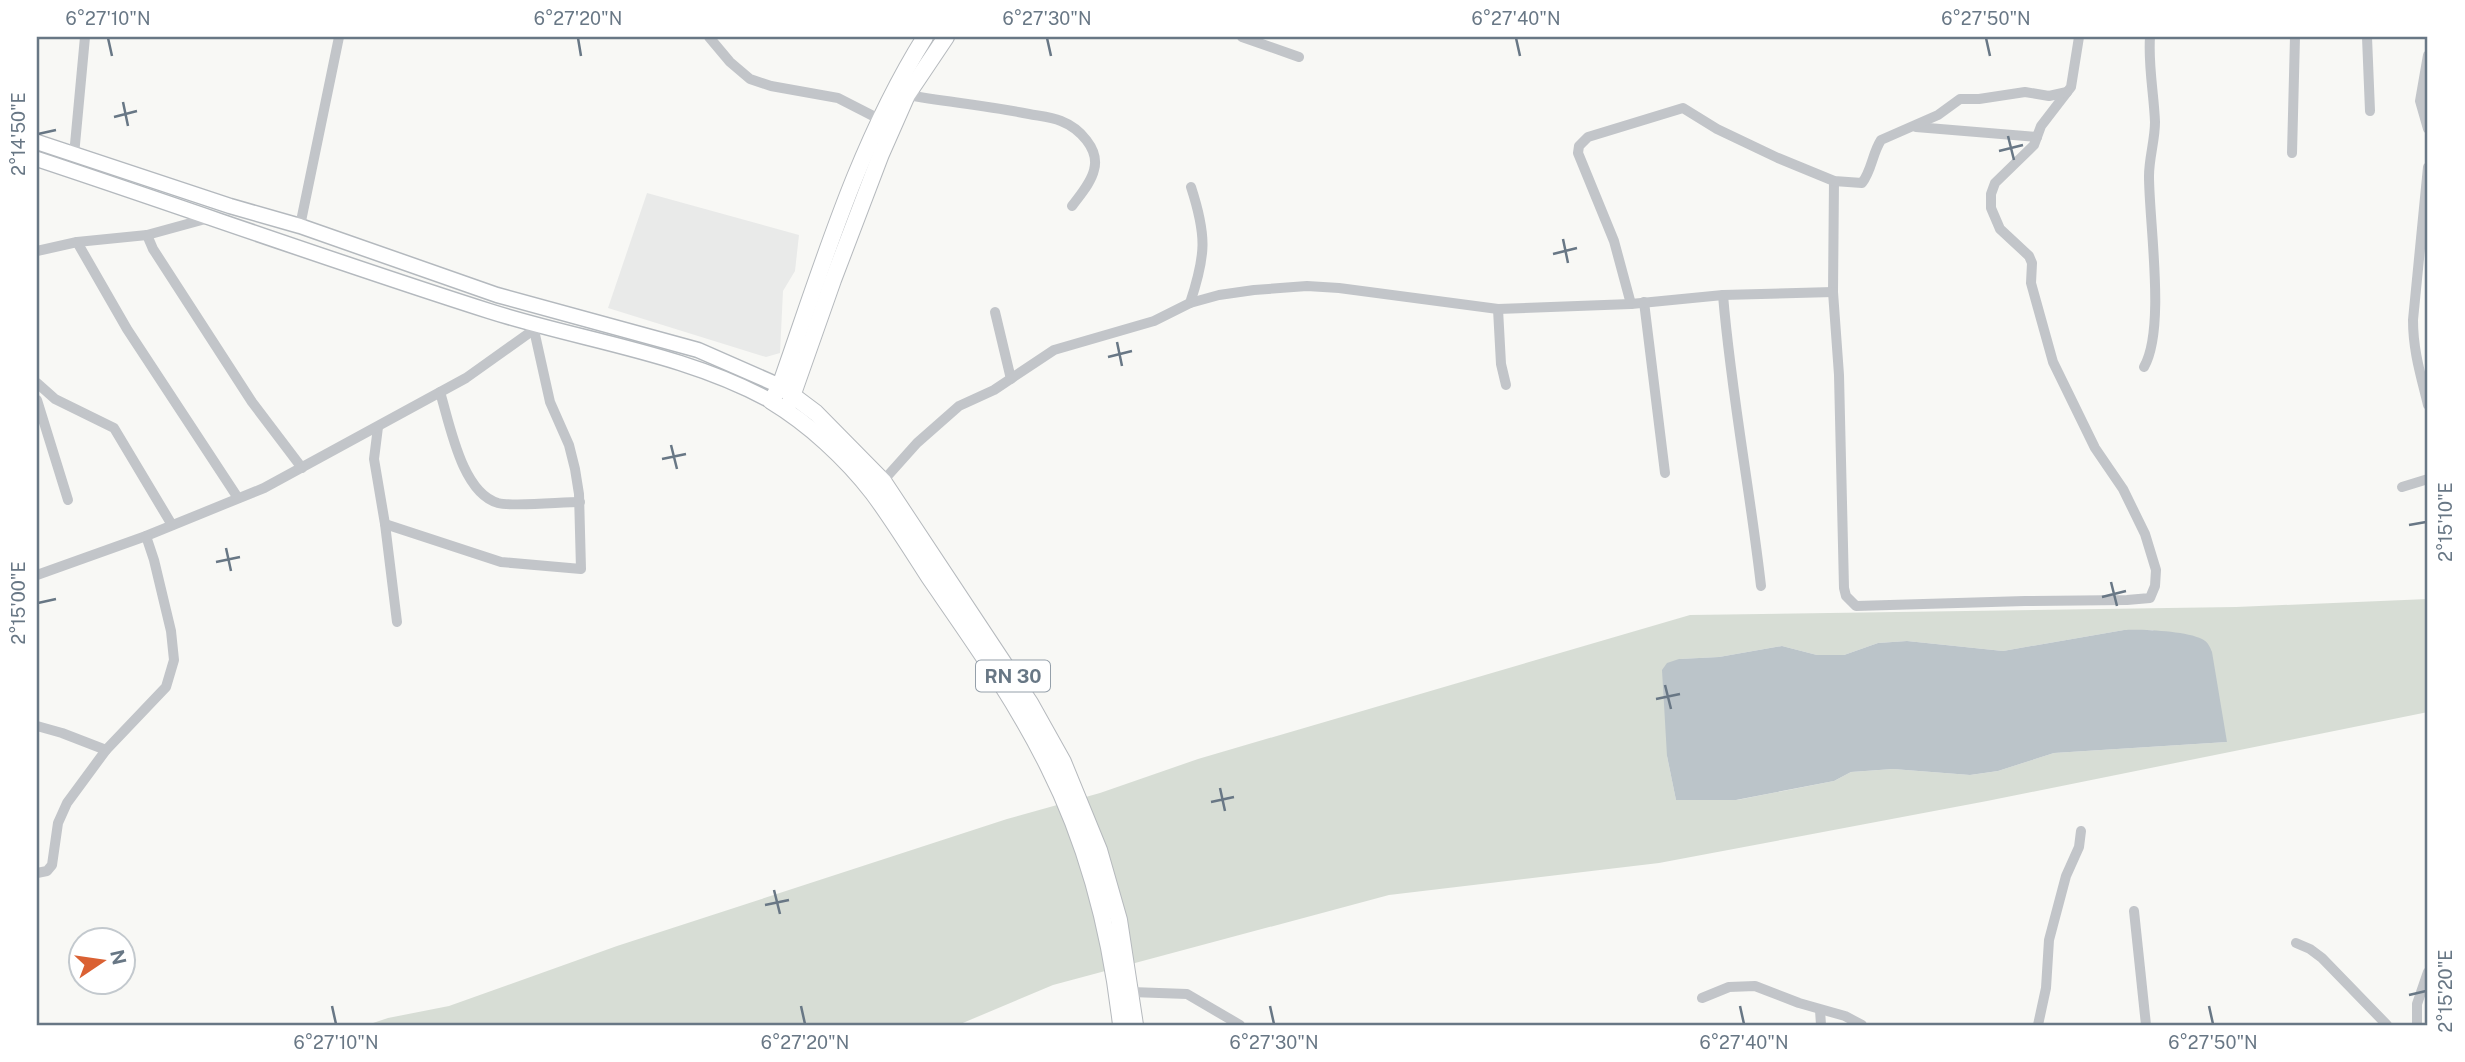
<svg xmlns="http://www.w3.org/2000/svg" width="2465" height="1062" viewBox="0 0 2465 1062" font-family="'Public Sans',sans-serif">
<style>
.built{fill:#e9eae9}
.green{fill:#d7ddd5;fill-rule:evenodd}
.water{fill:#bbc4c9}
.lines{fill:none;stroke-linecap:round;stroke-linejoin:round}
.secondary-casing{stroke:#b4b9be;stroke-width:17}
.primary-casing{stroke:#b5b9bd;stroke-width:18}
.street{stroke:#c2c5c9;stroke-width:10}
.secondary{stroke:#fff;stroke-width:14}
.primary{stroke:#fff;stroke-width:16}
.ticks{fill:none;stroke:#687785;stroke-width:2.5}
.labels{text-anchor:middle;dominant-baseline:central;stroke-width:7;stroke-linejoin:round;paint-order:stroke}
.shield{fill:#fff;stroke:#95a0aa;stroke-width:2}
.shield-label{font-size:19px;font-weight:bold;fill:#687785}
.neatline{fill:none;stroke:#687785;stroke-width:2.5}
.ticks-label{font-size:18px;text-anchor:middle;fill:#687785}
</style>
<rect width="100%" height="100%" fill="#f8f8f5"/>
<!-- built -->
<polygon class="built" points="647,193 799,235 795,271 783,291 780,353 766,357 608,308"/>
<!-- green -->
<path class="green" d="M2428 599V712L1987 801 1659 863 1389 895 1053 985 958 1025H367L388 1018 449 1006 617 946 1007 819 1100 793 1198 759 1690 615 2236 607ZM2124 630H2153L2227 742 2054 753 1998 771 1970 775 1893 769 1851 772 1834 781 1737 800H1676L1667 756 1679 659 1719 657 1782 646 1817 655H1844L1878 643 1907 641 2003 651Z"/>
<!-- water -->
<path class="water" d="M2124 630C2142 629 2186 631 2202 639 2208 642 2210 647 2212 652L2227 742 2054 753 1998 771 1970 775 1893 769 1851 772 1834 781 1736 800H1676L1667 756 1662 670 1667 663 1679 659 1719 657 1782 646 1817 655H1844L1878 643 1907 641 2003 651Z"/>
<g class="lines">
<defs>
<g id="secondary">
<polyline points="37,142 230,206 300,226 497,295 698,350 780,386"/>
<path d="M37 159C188 209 338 263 489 311 583 341 684 353 771 401"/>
</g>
<g id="primary">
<path d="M925 37C858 144 822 267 780 386L771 401C809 424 846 458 873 493 893 520 911 549 929 577 971 638 1015 699 1048 766 1088 845 1111 937 1121 1025"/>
<polyline points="780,386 816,413 883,481 1030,703 1063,762 1099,850 1119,920 1135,1025"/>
<polyline points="790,402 833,280 881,154 907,95 946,37"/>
</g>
</defs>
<!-- secondary casing -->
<use href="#secondary" class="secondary-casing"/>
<!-- primary casing -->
<use href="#primary" class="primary-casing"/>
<!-- street -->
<g class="street">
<polyline points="709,37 730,62 750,79 771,86 838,98 881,120"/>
<polyline points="1242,37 1299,57"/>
<polyline points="2367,37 2370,111"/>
<polyline points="2428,55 2420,101 2428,129"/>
<path d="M907 95C948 102 989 106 1029 114 1039 116 1051 117 1061 121 1079 128 1100 149 1094 170 1091 183 1080 195 1072 206"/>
<polyline points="1916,127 2037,137"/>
<polyline points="2292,153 2295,37"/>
<polyline points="74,155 85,37"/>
<path d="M2428 167 2413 320C2413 351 2421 376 2428 405"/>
<polyline points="1834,181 1833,292 1839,375 1844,588 1846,596 1856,606 2025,601 2127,600 2150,598 2155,586 2156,570 2145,534 2123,489 2095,448 2053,362 2031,283 2032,263 2029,256 2000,229 1991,208 1991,194 1995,183 2034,145 2041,126 2071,87 2079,37"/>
<polyline points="300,226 339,37"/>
<polyline points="147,235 153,249 252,402 302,468"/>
<polyline points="77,242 127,329 238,498"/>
<polyline points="37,251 77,242 147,235 209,218"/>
<path d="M1723 295C1731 393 1750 489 1761 586"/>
<polyline points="1644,302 1665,473"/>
<path d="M1190 303C1206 255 1207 236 1191 187"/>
<path d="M1631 304 1614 241 1578 153 1579 146 1588 137 1683 108 1717 129 1778 158 1834 181 1862 183C1872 170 1872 154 1881 140L1938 115 1960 99H1979L2025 92 2049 96 2067 92"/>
<polyline points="1498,309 1501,364 1506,385"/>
<polyline points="995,312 1011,379"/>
<path d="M2144 367C2166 329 2149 223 2149 176 2149 158 2155 140 2155 122 2154 94 2148 66 2150 37"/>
<polyline points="37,383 55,399 114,428 172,525"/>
<path d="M440 392C450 425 462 493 498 503 514 507 561 502 580 502"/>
<polyline points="37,400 68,500"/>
<polyline points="378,427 374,459 385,524 397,622"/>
<polyline points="883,481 917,443 959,406 994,390 1054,350 1154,321 1190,303 1219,295 1254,290 1307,286 1339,288 1498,309 1631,304 1723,295 1833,292"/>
<polyline points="2402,487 2428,479"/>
<polyline points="385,524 501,562 581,569 579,494 575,469 569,445 550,402 534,330"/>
<polyline points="37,575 146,536 264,488 466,378 539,326"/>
<polyline points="37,726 62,733 106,750"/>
<polyline points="37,873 47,871 52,865 58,823 67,803 106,750 166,687 174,660 171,631 154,560 146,536"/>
<polyline points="2134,911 2146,1025"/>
<polyline points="2296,943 2310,949 2322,958 2387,1025"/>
<polyline points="1131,992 1187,994 1240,1025"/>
<polyline points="1702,998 1729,987 1755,986 1799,1003 1845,1016 1862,1025"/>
<polyline points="1820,1010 1821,1025"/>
<polyline points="2038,1025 2046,988 2049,940 2066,876 2079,847 2081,831"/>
<polyline points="2417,1025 2417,1004 2428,972"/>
</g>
<!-- secondary -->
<use href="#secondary" class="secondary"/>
<!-- primary -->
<use href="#primary" class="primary"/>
</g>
<!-- ticks -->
<path class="ticks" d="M108 38 112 56M578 38 581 56M1047 38 1051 56M1516 38 1520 56M1986 38 1990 56M123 102 128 126M114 117 137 111M38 134 56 130M2008 136 2014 160M1999 151 2023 145M1563 239 1568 263M1553 254 1577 248M1117 342 1122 366M1108 357 1132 351M671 445 677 469M662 459 686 454M2409 525 2426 522M226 548 231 571M216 562 240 557M2111 582 2117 606M2102 597 2126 591M38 603 56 599M1665 685 1671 709M1656 699 1680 694M1220 788 1225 811M1211 802 1234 797M774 890 780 914M765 905 789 900M2409 995 2426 991M332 1006 336 1024M801 1006 805 1024M1270 1006 1274 1024M1740 1006 1744 1024M2209 1006 2213 1024"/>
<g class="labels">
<!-- shield labels -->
<rect class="shield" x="976" y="660.5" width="74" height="31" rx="5"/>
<g class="shield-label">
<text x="1013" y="676">RN 30</text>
</g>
</g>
<!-- border -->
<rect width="2465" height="1062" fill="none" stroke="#ffffff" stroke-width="77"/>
<!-- north arrow -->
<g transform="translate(102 961) rotate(77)"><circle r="33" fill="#ffffff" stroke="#c3c9ce" stroke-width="2"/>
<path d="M0-5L12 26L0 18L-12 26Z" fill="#da6133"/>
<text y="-10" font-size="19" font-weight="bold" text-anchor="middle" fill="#687785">N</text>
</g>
<rect x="38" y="38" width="2388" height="986" class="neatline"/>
<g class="ticks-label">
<text x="108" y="25">6°27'10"N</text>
<text x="578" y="25">6°27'20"N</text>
<text x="1047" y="25">6°27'30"N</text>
<text x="1516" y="25">6°27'40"N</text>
<text x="1986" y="25">6°27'50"N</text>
<text transform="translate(19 134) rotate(-90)" y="6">2°14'50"E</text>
<text transform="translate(2446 522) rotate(-90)" y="6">2°15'10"E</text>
<text transform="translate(19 603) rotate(-90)" y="6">2°15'00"E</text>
<text transform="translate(2446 991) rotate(-90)" y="6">2°15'20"E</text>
<text x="336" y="1049">6°27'10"N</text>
<text x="805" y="1049">6°27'20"N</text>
<text x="1274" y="1049">6°27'30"N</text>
<text x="1744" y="1049">6°27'40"N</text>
<text x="2213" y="1049">6°27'50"N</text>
</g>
</svg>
